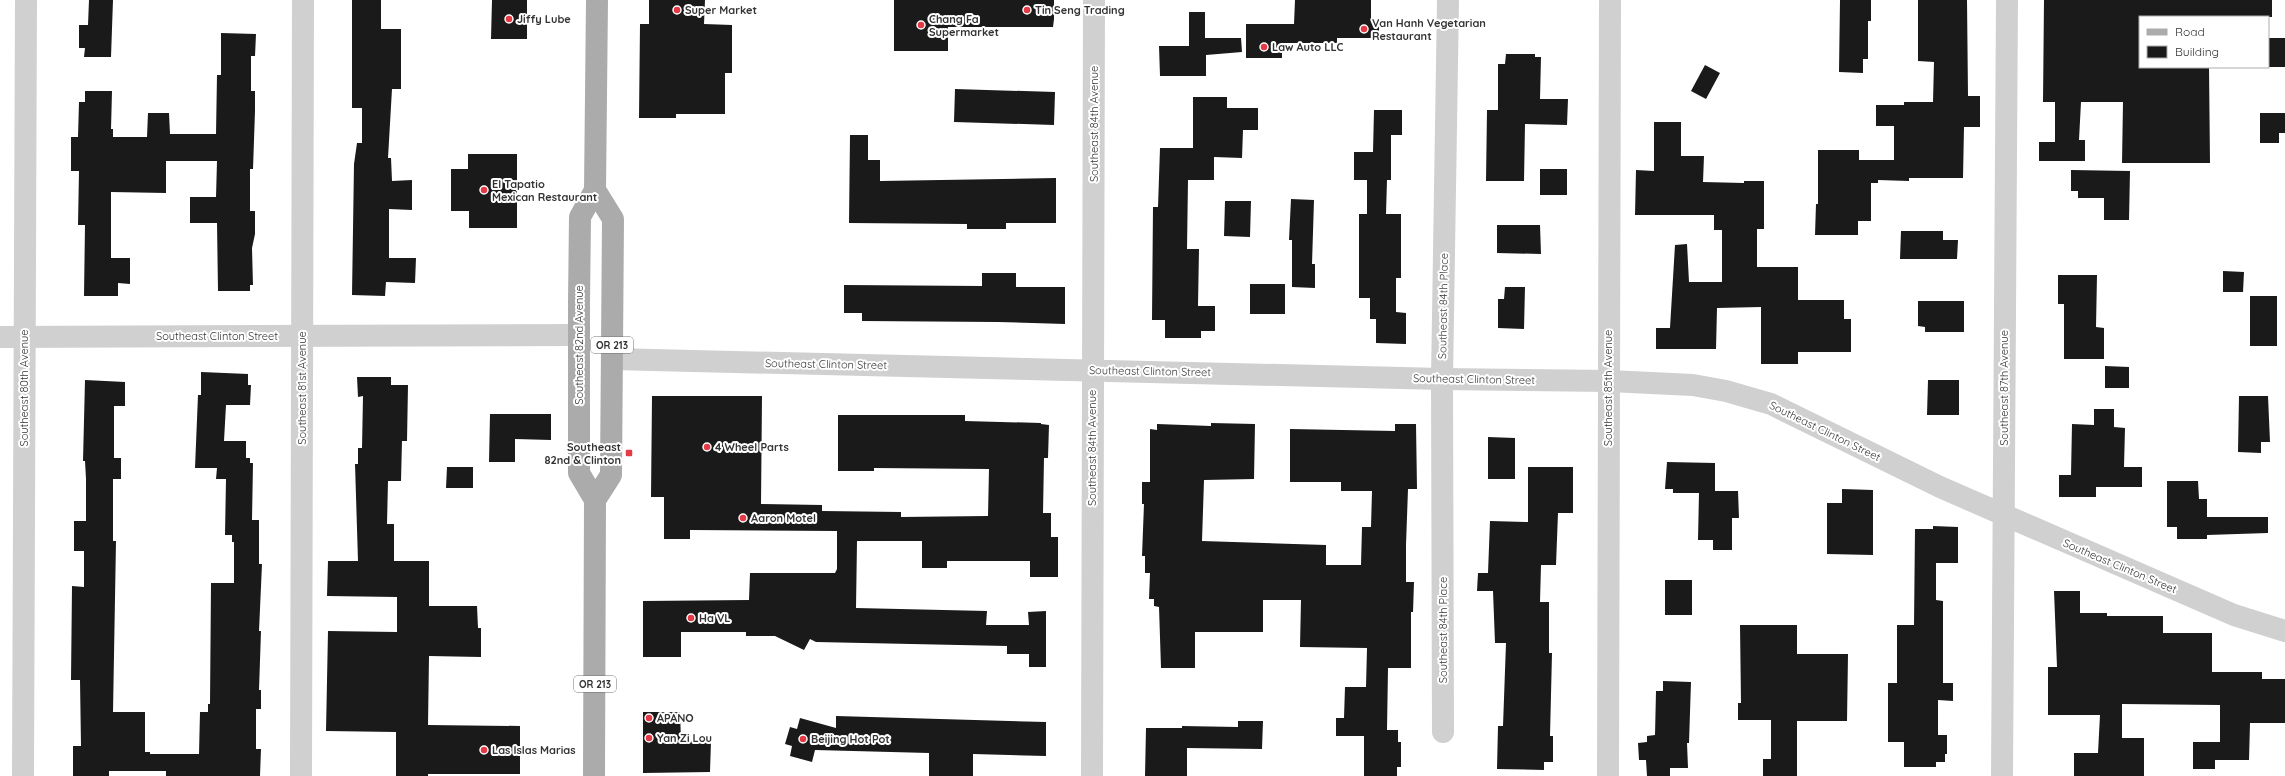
<svg xmlns="http://www.w3.org/2000/svg" width="2285" height="776" viewBox="0 0 2285 776" font-family="Quicksand,sans-serif">
<style>
.building{fill:#1a1a1a}
.lines{fill:none;stroke-linecap:round;stroke-linejoin:round}
.street{stroke:#d0d0d0;stroke-width:22}
.primary{stroke:#ababab;stroke-width:22}
.poi-dot{fill:#e63946;stroke:#fff;stroke-width:1.5}
.labels{text-anchor:middle;dominant-baseline:central;stroke-width:4;stroke-linejoin:round;paint-order:stroke}
.shield{fill:#fff;stroke:#707070;stroke-width:1}
.shield-label{font-size:10px;font-weight:bold;fill:#333}
.poi-label{font-size:11px;font-weight:bold;fill:#333;stroke:#fff;text-anchor:start}
.street-label{font-size:11px;fill:#333;stroke:#fff}
</style>
<rect width="100%" height="100%" fill="#fff"/>
<!-- building -->
<g class="building">
<polygon points="89,0 113,0 111,57 84,57 85,48 79,48 79,25 88,25"/>
<polygon points="352,0 381,0 381,29 401,29 401,89 392,89 388,158 391,158 392,181 412,180 412,210 389,209 389,258 416,258 415,283 386,282 385,296 352,295 354,164 357,143 362,143 362,108 352,108"/>
<polygon points="492,0 527,0 527,39 491,39"/>
<polygon points="649,0 705,0 704,24 732,25 732,73 725,73 725,114 676,114 676,118 639,118 640,24 649,24"/>
<polygon points="894,0 1054,0 1054,19 1053,27 948,27 948,51 894,51"/>
<polygon points="1295,0 1371,0 1371,19 1379,19 1379,38 1337,38 1337,43 1282,43 1282,58 1246,58 1246,24 1294,24"/>
<polygon points="1840,0 1871,0 1871,21 1868,21 1868,59 1863,59 1863,73 1839,72"/>
<polygon points="1918,0 1967,0 1968,96 1980,96 1980,127 1964,127 1963,178 1909,178 1909,181 1878,180 1878,183 1871,183 1871,221 1858,221 1858,235 1815,235 1816,204 1818,204 1818,150 1859,150 1859,160 1894,160 1894,126 1876,126 1876,105 1904,105 1904,102 1933,102 1934,62 1918,61"/>
<polygon points="2044,0 2272,0 2272,17 2140,17 2140,67 2209,67 2210,163 2122,163 2123,102 2081,102 2079,140 2085,140 2085,161 2039,161 2039,142 2055,142 2055,102 2043,102"/>
<polygon points="1189,12 1205,12 1205,38 1241,38 1242,52 1206,55 1206,76 1160,76 1159,46 1189,46"/>
<polygon points="221,33 256,34 255,56 251,56 251,91 255,91 255,111 253,169 250,169 250,211 255,211 255,234 252,248 253,285 250,285 250,291 218,291 217,223 190,223 190,197 216,197 217,161 166,161 166,193 111,192 111,258 130,258 130,284 118,283 118,296 84,296 85,225 78,225 79,171 71,171 71,137 78,137 79,102 85,102 85,91 112,91 111,129 113,129 113,137 147,137 148,113 169,113 170,134 216,134 217,75 221,75"/>
<rect x="2268" y="38" width="17" height="29"/>
<polygon points="1506,54 1535,54 1535,57 1541,57 1540,99 1568,99 1567,125 1525,124 1524,181 1486,181 1487,110 1498,110 1498,64 1505,64"/>
<polygon points="1705,65 1720,73 1706,99 1691,91"/>
<polygon points="955,89 1055,92 1054,125 954,122"/>
<polygon points="1193,97 1227,97 1227,108 1258,108 1258,130 1243,130 1242,158 1214,157 1214,180 1188,180 1187,249 1199,249 1198,306 1215,306 1215,331 1201,331 1201,338 1165,338 1165,320 1152,320 1153,207 1158,207 1160,148 1193,148"/>
<polygon points="1374,110 1402,110 1402,135 1391,135 1391,180 1387,180 1386,214 1401,214 1401,278 1396,278 1396,312 1406,313 1406,344 1376,343 1376,319 1370,319 1370,298 1359,298 1359,214 1367,214 1367,180 1354,180 1354,152 1373,152"/>
<polygon points="2260,113 2285,113 2285,133 2279,133 2279,143 2260,143"/>
<polygon points="1654,122 1681,122 1681,156 1704,156 1703,182 1744,183 1744,181 1764,181 1764,229 1757,229 1757,267 1798,267 1798,300 1844,300 1844,319 1851,319 1851,352 1798,352 1798,364 1761,364 1761,307 1717,308 1716,349 1656,349 1656,328 1670,328 1675,245 1687,244 1689,282 1722,282 1722,230 1714,230 1714,215 1635,215 1636,170 1654,171"/>
<polygon points="850,135 868,135 868,160 880,160 880,181 1056,178 1056,223 1006,223 1006,229 967,229 967,224 849,223"/>
<polygon points="468,154 517,154 517,228 469,228 469,211 451,211 451,169 468,169"/>
<rect x="1540" y="169" width="27" height="26"/>
<polygon points="2071,170 2130,171 2129,220 2104,220 2104,198 2078,198 2078,191 2071,191"/>
<polygon points="1291,199 1314,200 1312,264 1315,264 1315,288 1292,287 1292,240 1289,240"/>
<polygon points="1225,201 1251,201 1250,237 1224,236"/>
<polygon points="1497,225 1540,225 1541,254 1497,253"/>
<polygon points="1901,231 1943,231 1943,240 1958,240 1957,259 1900,259"/>
<polygon points="2223,271 2244,272 2243,292 2223,292"/>
<polygon points="982,273 1016,273 1016,287 1065,287 1065,324 998,322 862,321 862,313 844,313 844,285 982,286"/>
<polygon points="2058,275 2097,275 2096,327 2104,328 2104,359 2064,359 2064,304 2058,304"/>
<rect x="1250" y="284" width="35" height="30"/>
<polygon points="1505,287 1525,287 1524,329 1498,328 1498,299 1504,299"/>
<rect x="2250" y="296" width="27" height="50"/>
<polygon points="1918,301 1964,301 1964,332 1925,332 1925,327 1918,326"/>
<polygon points="2105,366 2129,367 2129,388 2105,388"/>
<polygon points="201,372 248,374 248,385 251,385 250,405 226,405 224,441 246,441 246,458 250,458 250,463 253,463 252,520 259,520 259,564 262,564 259,631 261,631 259,690 261,690 261,709 256,709 256,749 261,749 260,776 166,776 166,771 109,771 109,776 73,776 73,746 81,746 80,680 71,680 72,586 84,587 84,551 74,551 74,521 86,521 86,479 85,461 83,461 85,380 125,382 125,406 114,406 114,458 121,458 121,479 113,479 113,541 116,541 113,712 145,712 145,752 150,752 150,754 199,754 200,712 208,712 208,704 210,704 211,583 234,583 234,542 232,542 232,535 225,535 226,479 216,479 217,468 195,468 198,395 201,395"/>
<polygon points="357,377 391,377 391,385 408,385 407,441 402,441 401,481 388,481 387,524 394,524 394,561 429,561 429,606 477,606 478,628 481,628 481,657 429,656 428,725 520,726 520,774 428,774 428,776 396,776 396,732 326,731 328,631 397,632 397,597 327,596 328,561 358,561 355,464 358,464 358,448 362,448 363,396 358,397"/>
<polygon points="1928,380 1959,380 1959,415 1927,415"/>
<polygon points="652,396 762,396 761,504 822,505 822,511 901,512 901,517 988,516 989,469 874,468 874,471 838,471 838,415 965,415 965,421 1041,423 1041,424 1049,425 1048,458 1044,458 1043,513 1051,513 1051,537 1058,537 1058,577 1030,577 1030,561 947,561 947,568 922,568 922,541 857,541 856,608 987,611 986,625 1029,625 1028,612 1046,611 1046,667 1029,667 1029,654 1007,654 1007,646 816,642 810,639 804,650 775,636 746,636 746,632 681,632 681,657 643,657 643,601 749,600 750,573 835,573 837,569 837,531 690,530 690,539 664,539 664,497 651,497"/>
<polygon points="2239,396 2268,396 2270,442 2261,442 2261,453 2238,452"/>
<polygon points="2094,409 2114,409 2114,427 2125,428 2124,467 2142,467 2142,487 2096,487 2096,497 2059,497 2059,475 2071,475 2072,424 2094,425"/>
<polygon points="490,414 551,414 551,440 515,439 515,462 489,462"/>
<polygon points="1211,423 1255,424 1254,479 1204,480 1202,541 1326,545 1326,565 1361,565 1362,527 1371,527 1372,491 1341,491 1341,482 1290,482 1290,429 1395,431 1395,424 1416,424 1417,489 1408,489 1406,545 1406,582 1414,582 1413,612 1411,612 1411,668 1388,668 1387,730 1398,730 1398,742 1401,742 1401,767 1397,767 1397,776 1364,776 1364,736 1336,736 1336,718 1344,718 1345,687 1366,687 1367,648 1300,647 1301,600 1263,600 1263,632 1195,632 1195,668 1161,668 1159,607 1154,606 1154,599 1149,599 1150,573 1145,573 1145,556 1142,556 1144,504 1142,504 1142,482 1150,482 1150,429 1157,430 1157,424 1211,426"/>
<polygon points="1488,437 1515,438 1515,479 1488,479"/>
<polygon points="1667,462 1715,463 1715,491 1738,491 1739,518 1732,518 1732,550 1713,550 1713,540 1698,540 1699,493 1673,493 1673,489 1665,489"/>
<polygon points="447,467 473,467 473,488 446,488"/>
<polygon points="1528,467 1573,467 1573,513 1558,513 1556,565 1541,565 1540,602 1549,602 1549,653 1552,653 1550,736 1553,736 1553,762 1544,762 1544,770 1497,769 1498,726 1503,726 1506,643 1495,643 1493,591 1477,591 1478,573 1488,573 1490,521 1528,522"/>
<polygon points="2167,481 2198,481 2199,499 2207,499 2207,517 2268,517 2268,533 2207,535 2207,539 2177,539 2177,527 2167,527"/>
<polygon points="1842,489 1873,490 1873,555 1827,554 1827,503 1842,503"/>
<polygon points="1933,526 1958,527 1958,563 1936,563 1936,600 1943,601 1943,683 1953,683 1953,701 1938,700 1938,735 1947,735 1947,754 1945,754 1945,762 1936,762 1936,767 1904,767 1904,742 1888,742 1888,683 1897,683 1897,625 1914,625 1915,529 1933,529"/>
<rect x="1665" y="580" width="27" height="35"/>
<polygon points="2054,591 2080,591 2080,613 2107,613 2107,616 2163,616 2163,633 2212,633 2212,672 2262,672 2262,679 2285,679 2285,723 2250,723 2249,760 2215,760 2215,769 2193,769 2193,742 2220,742 2220,705 2122,704 2122,738 2144,738 2144,776 2074,776 2074,753 2098,753 2100,715 2048,715 2048,667 2057,667"/>
<polygon points="1740,625 1797,625 1797,654 1848,654 1847,721 1797,721 1797,776 1763,776 1763,759 1771,759 1771,720 1738,720 1738,703 1741,703"/>
<polygon points="1663,681 1691,682 1689,743 1687,743 1688,768 1670,768 1670,776 1647,776 1646,760 1639,760 1638,743 1647,742 1647,736 1655,735 1656,691 1663,691"/>
<polygon points="643,712 680,712 681,741 711,741 710,772 643,773"/>
<polygon points="836,716 1046,722 1046,756 973,754 973,776 929,776 929,753 815,750 812,762 790,756 792,746 785,744 790,727 797,729 800,718 836,728"/>
<polygon points="1238,721 1263,721 1262,749 1187,748 1187,776 1145,776 1146,728 1182,728 1182,726 1238,727"/>
</g>
<g class="lines">
<!-- street -->
<g class="street">
<polyline points="0,337 579,335"/>
<polyline points="612,359 1442,379 1609,381 1693,385 1726,391 1771,404 1940,487 2234,615 2285,631"/>
<polyline points="1443,732 1442,379 1448,0"/>
<polyline points="23,776 26,0"/>
<polyline points="301,776 303,0"/>
<polyline points="1092,776 1094,0"/>
<polyline points="1608,776 1610,0"/>
<polyline points="2002,776 2007,0"/>
</g>
<!-- primary -->
<g class="primary">
<polyline points="595,500 611,475 613,219 595,190"/>
<polyline points="594,776 595,500 579,473 579,303 580,217 595,190 597,0"/>
</g>
</g>
<!-- markers -->
<g class="poi-dot">
<circle cx="677" cy="10" r="4"/>
<circle cx="1027" cy="10" r="4"/>
<circle cx="509" cy="19" r="4"/>
<circle cx="921" cy="25" r="4"/>
<circle cx="1364" cy="29" r="4"/>
<circle cx="1264" cy="47" r="4"/>
<circle cx="484" cy="190" r="4"/>
<circle cx="707" cy="447" r="4"/>
<rect x="625" y="449" width="8" height="8" rx="2"/>
<circle cx="743" cy="518" r="4"/>
<circle cx="691" cy="618" r="4"/>
<circle cx="649" cy="718" r="4"/>
<circle cx="649" cy="738" r="4"/>
<circle cx="803" cy="739" r="4"/>
<circle cx="484" cy="750" r="4"/>
</g>
<g class="labels">
<!-- shield labels -->
<g class="shield">
<rect x="591" y="337" width="42" height="16" rx="3"/>
<rect x="574" y="676" width="42" height="16" rx="3"/>
</g>
<g class="shield-label">
<text x="612" y="345">OR 213</text>
<text x="595" y="684">OR 213</text>
</g>
<!-- poi labels -->
<g class="poi-label">
<text x="685" y="10">Super Market</text>
<text x="1035" y="10">Tin Seng Trading</text>
<text x="517" y="19">Jiffy Lube</text>
<text x="929" y="19">Chang Fa<tspan x="929" dy="13">Supermarket</tspan></text>
<text x="1372" y="23">Van Hanh Vegetarian<tspan x="1372" dy="13">Restaurant</tspan></text>
<text x="1272" y="47">Law Auto LLC</text>
<text x="492" y="184">El Tapatio<tspan x="492" dy="13">Mexican Restaurant</tspan></text>
<text x="621" y="447" text-anchor="end">Southeast<tspan x="621" dy="13">82nd &amp; Clinton</tspan></text>
<text x="715" y="447">4 Wheel Parts</text>
<text x="751" y="518">Aaron Motel</text>
<text x="699" y="618">Ha VL</text>
<text x="657" y="718">APANO</text>
<text x="657" y="738">Yan Zi Lou</text>
<text x="811" y="739">Beijing Hot Pot</text>
<text x="492" y="750">Las Islas Marias</text>
</g>
<!-- street labels -->
<g class="street-label">
<text transform="translate(1094 124) rotate(-90)">Southeast 84th Avenue</text>
<text transform="translate(1443 306) rotate(-89)">Southeast 84th Place</text>
<text x="217" y="336">Southeast Clinton Street</text>
<text transform="translate(579 345) rotate(-90)">Southeast 82nd Avenue</text>
<text transform="translate(826 364) rotate(1)">Southeast Clinton Street</text>
<text transform="translate(1150 371) rotate(1)">Southeast Clinton Street</text>
<text transform="translate(1474 379) rotate(1)">Southeast Clinton Street</text>
<text transform="translate(24 388) rotate(-90)">Southeast 80th Avenue</text>
<text transform="translate(302 388) rotate(-90)">Southeast 81st Avenue</text>
<text transform="translate(1608 388) rotate(-90)">Southeast 85th Avenue</text>
<text transform="translate(2004 388) rotate(-90)">Southeast 87th Avenue</text>
<text transform="translate(1825 431) rotate(26)">Southeast Clinton Street</text>
<text transform="translate(1092 448) rotate(-90)">Southeast 84th Avenue</text>
<text transform="translate(2120 566) rotate(23)">Southeast Clinton Street</text>
<text transform="translate(1443 630) rotate(-90)">Southeast 84th Place</text>
</g>
</g>
<!-- legend -->
<rect x="2139" y="16" width="130" height="52" fill="#ffffff" stroke="#adadad"/>
<rect x="2147" y="29" width="20" height="6" fill="#ababab" stroke="#adadad"/>
<text x="2175" y="36" font-size="12" fill="#333333">Road</text>
<rect x="2147" y="46" width="20" height="12" fill="#1a1a1a" stroke="#adadad"/>
<text x="2175" y="56" font-size="12" fill="#333333">Building</text>
</svg>
